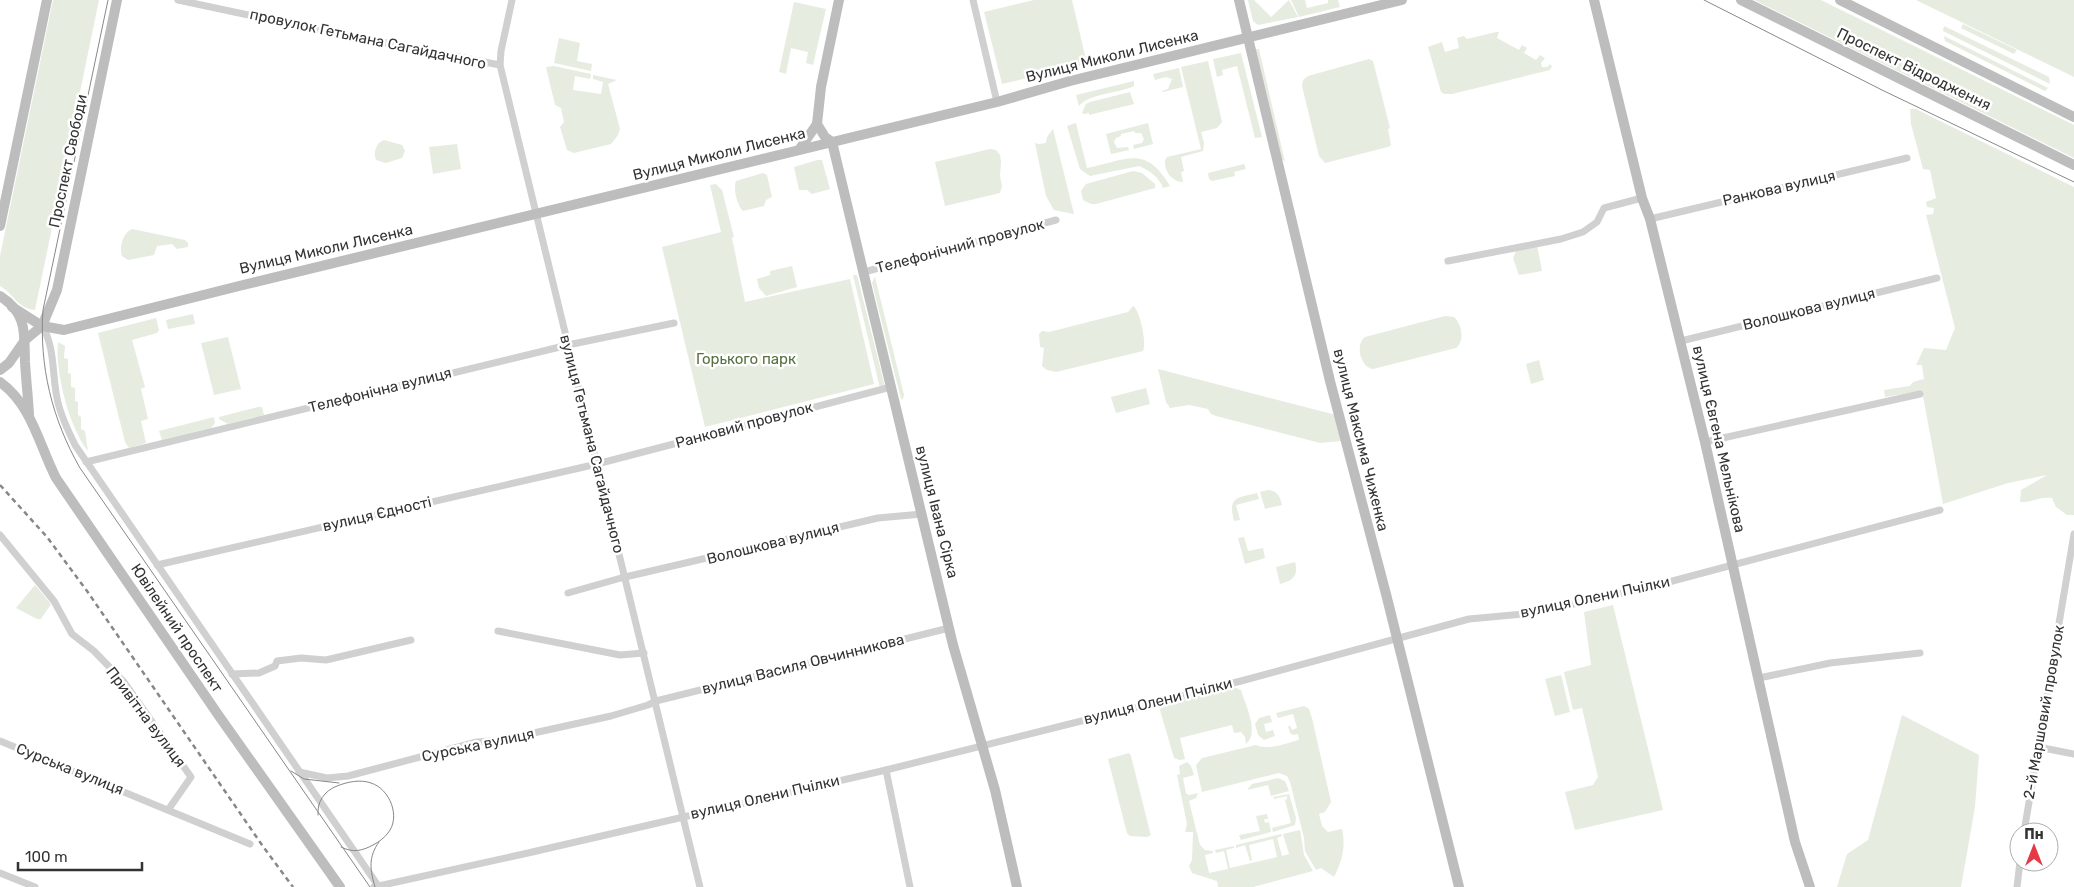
<svg xmlns="http://www.w3.org/2000/svg" width="2074" height="887" viewBox="0 0 2074 887" font-family="Rubik,sans-serif">
<style>
.green{fill:#e6ecdf}
.lines{fill:none;stroke-linecap:round;stroke-linejoin:round}
.street{stroke:#d0d0d0;stroke-width:7}
.secondary{stroke:#bdbdbd;stroke-width:10}
.tram{stroke:#888;stroke-width:1}
.rail{stroke:#888;stroke-width:2.5;stroke-dasharray:5 4;stroke-linecap:butt}
.labels{text-anchor:middle;dominant-baseline:central;stroke-width:5;stroke-linejoin:round;paint-order:stroke}
.street-label{font-size:15px;fill:#333;stroke:#fff}
.park-label{font-size:15px;fill:#56703f;stroke:#fff}
</style>
<rect width="100%" height="100%" fill="#fff"/>
<!-- green -->
<g class="green">
<path d="M53 0H99L35 310C18 309 14 294 0 286V256Z"/>
<polygon points="1034,0 1072,0 1087,64 1002,84 984,12"/>
<polygon points="1248,0 1254,0 1271,17 1289,0 1298,17 1258,25 1253,21"/>
<polygon points="1291,0 1305,0 1307,8 1328,3 1328,0 1338,0 1340,7 1299,17"/>
<polygon points="1754,0 1821,0 2074,125 2074,158"/>
<polygon points="1916,0 2074,0 2074,77"/>
<polygon points="794,2 826,9 813,65 806,63 808,52 791,48 786,74 779,72"/>
<polygon points="1963,24 2017,50 2014,54 1961,28"/>
<polygon points="1944,26 2049,77 2050,84 1943,31"/>
<polygon points="1496,32 1499,32 1497,38 1519,50 1522,45 1527,48 1524,53 1536,60 1540,55 1545,58 1541,63 1542,67 1548,67 1549,64 1552,66 1550,70 1452,94 1444,94 1441,92 1428,47 1442,42 1445,52 1459,48 1457,38 1464,36 1467,39"/>
<polygon points="1944,36 2048,88 2045,91 1945,41"/>
<polygon points="559,38 580,43 577,61 592,64 591,71 554,63"/>
<polygon points="1255,49 1259,49 1285,162 1282,159"/>
<polygon points="1241,53 1262,137 1255,138 1237,66 1222,70 1223,75 1217,77 1213,59"/>
<polygon points="1369,59 1373,61 1390,128 1388,129 1391,145 1388,147 1325,163 1319,156 1302,86 1303,80 1308,76"/>
<path d="M1208 61 1222 122 1217 128 1201 132 1204 143 1203 151 1181 157 1184 171 1181 172 1183 182C1172 182 1164 171 1165 160L1167 157 1201 149 1181 67Z"/>
<polygon points="554,66 591,74 590,79 575,76 573,90 601,94 603,82 593,79 593,75 617,80 608,84 620,129 618,135 611,144 574,153 567,150 560,127 564,122 561,108 555,105 546,67"/>
<polygon points="1179,68 1183,87 1163,92 1162,91 1168,89 1172,79 1166,77 1155,80 1153,74"/>
<path d="M1134 81V86C1117 94 1090 93 1079 106L1076 95Z"/>
<polygon points="1130,92 1134,104 1089,115 1089,113 1084,114 1082,113 1086,104 1090,102"/>
<path d="M1910 109H1916L1936 119 2074 187V515H2067L2056 507 2052 498C2037 496 2033 503 2020 502L2021 490 2047 475 2008 483 1943 504 1922 391 1885 397 1884 390 1910 386 1913 382 1924 379 1922 365H1916L1924 348 1946 350 1955 328 1926 215 1933 214 1934 208 1927 207 1926 202 1936 198 1930 170 1923 169 1911 124Z"/>
<path d="M1076 123 1087 168C1127 160 1145 144 1170 186L1163 188C1160 178 1149 170 1139 166L1090 176 1080 169 1067 126Z"/>
<polygon points="1148,123 1153,144 1134,149 1133,145 1142,143 1144,139 1141,133 1135,133 1134,131 1121,134 1121,136 1116,138 1114,142 1117,148 1128,147 1129,150 1111,154 1106,134"/>
<polygon points="1053,129 1074,214 1054,210 1046,196 1035,143 1039,144 1046,143 1047,137"/>
<path d="M384 140 402 145 405 151 402 158 386 163 376 160C373 152 376 143 384 140Z"/>
<polygon points="457,144 461,169 433,174 429,147"/>
<polygon points="990,149 996,150 1000,155 1001,162 1000,176 1002,186 1000,193 945,206 935,162"/>
<polygon points="817,160 822,160 830,189 812,194 807,190 799,190 794,167"/>
<polygon points="1244,164 1246,169 1234,172 1235,176 1212,181 1209,179 1208,173"/>
<polygon points="1133,171 1142,173 1155,184 1155,188 1096,204 1091,204 1083,200 1081,191 1086,184"/>
<path d="M763 173 767 175 772 197 766 200 764 206 743 211C737 205 733 189 736 181Z"/>
<polygon points="716,184 722,190 734,237 732,238 745,302 850,279 874,384 705,427 662,247 721,232 710,185"/>
<path d="M132 229 185 240 188 243V247L177 249 172 244 157 246 154 255 128 260 122 256C119 247 123 233 132 229Z"/>
<polygon points="1537,246 1542,271 1519,275 1513,258 1516,251"/>
<polygon points="792,266 797,287 766,296 759,288 757,279 770,275 770,271"/>
<polygon points="853,275 857,275 885,387 880,388"/>
<polygon points="875,277 904,395 903,399 901,399 872,283"/>
<path d="M1133 306C1140 310 1147 343 1143 351L1056 372 1047 370 1042 366 1044 348 1040 347 1039 334 1042 331 1049 332 1128 312Z"/>
<polygon points="193,314 195,324 168,329 166,320"/>
<path d="M1445 316 1454 317C1462 325 1465 341 1456 348L1373 369C1360 367 1355 344 1365 337Z"/>
<polygon points="156,318 159,330 157,333 132,340 145,387 141,389 148,419 141,421 146,443 129,448 125,442 98,333"/>
<polygon points="228,337 241,389 214,395 201,343"/>
<path d="M58 342 65 346 64 358 68 359V373L71 374V387L75 388V401L78 402V415L81 417V429L85 431 88 451C69 427 55 372 58 342Z"/>
<polygon points="1539,360 1544,380 1531,384 1526,364"/>
<polygon points="1158,369 1336,415 1341,441 1320,443 1216,416 1211,414 1208,409 1189,405 1170,408 1166,402"/>
<polygon points="1146,388 1150,404 1116,413 1111,397"/>
<polygon points="258,407 262,407 264,415 228,424 219,419 219,417"/>
<polygon points="214,417 215,423 211,428 162,440 159,431"/>
<path d="M1268 490C1278 491 1280 497 1282 505L1265 509 1260 492Z"/>
<path d="M1257 493 1259 499 1236 505 1240 520 1234 521C1228 497 1236 498 1257 493Z"/>
<polygon points="1244,537 1248,551 1263,548 1265,558 1245,564 1238,538"/>
<path d="M1295 562C1299 576 1292 581 1280 584L1276 567Z"/>
<polygon points="35,585 51,604 41,619 37,619 16,608"/>
<polygon points="1613,605 1663,810 1575,830 1565,792 1593,785 1598,777 1582,708 1573,710 1564,672 1591,665 1584,612"/>
<polygon points="1561,675 1570,712 1555,716 1545,679"/>
<path d="M1234 687 1241 690C1245 704 1260 733 1246 744L1245 737 1241 732 1234 733 1232 725 1180 738 1185 759 1180 760 1174 758 1160 710 1162 705Z"/>
<path d="M1304 706 1309 709 1312 718 1331 802 1325 812 1319 814 1322 826 1328 832 1342 829C1346 847 1342 861 1334 877L1321 868 1316 870 1305 851 1304 838 1290 782 1287 776 1279 773 1202 792 1196 765 1202 758 1256 745C1269 751 1286 743 1299 740L1298 734 1293 735 1290 733 1288 726H1290L1292 730 1297 728 1293 714 1278 718 1276 713Z"/>
<polygon points="1270,715 1272,722 1264,724 1266,732 1273,730 1275,736 1264,740 1258,735 1255,724 1259,718"/>
<polygon points="1902,715 1979,755 1975,807 1961,887 1837,887 1847,854 1868,840"/>
<polygon points="1129,753 1131,756 1150,832 1151,835 1147,837 1130,836 1127,833 1108,759"/>
<polygon points="1187,762 1191,766 1194,775 1183,778 1186,793 1189,795 1198,793 1196,798 1189,801 1200,845 1205,850 1213,851 1213,853 1205,855 1209,873 1228,869 1224,851 1216,853 1215,850 1234,846 1234,848 1226,850 1230,868 1277,857 1273,839 1249,845 1252,860 1250,861 1245,845 1236,848 1236,845 1281,834 1282,836 1277,838 1282,856 1289,854 1283,834 1300,830 1304,855 1313,871 1253,887 1218,887 1217,881 1192,873 1189,866 1192,860 1193,832 1185,832 1187,824 1177,775 1180,774 1179,766"/>
<polygon points="1278,778 1285,781 1289,791 1271,796 1268,785 1247,790 1252,784"/>
<polygon points="1289,794 1296,818 1295,825 1273,832 1272,828 1291,823 1285,800 1287,799 1287,796 1274,799 1273,797"/>
<polygon points="1267,814 1268,819 1264,819 1265,823 1269,822 1271,832 1241,840 1239,835 1260,831 1256,816"/>
</g>
<g class="lines">
<!-- street -->
<g class="street">
<polyline points="178,0 314,29 500,65"/>
<polyline points="512,0 501,51 500,65 700,887"/>
<polyline points="973,0 997,102"/>
<polyline points="1650,219 1907,158"/>
<polyline points="1448,261 1561,239 1583,232 1597,222 1604,208 1642,198"/>
<polyline points="864,272 1056,220"/>
<path d="M42 326C55 346 52 374 57 398 60 415 68 430 75 445L379 887"/>
<polyline points="1681,341 1937,278"/>
<polyline points="1705,442 1920,394"/>
<polyline points="86,462 568,345 674,323"/>
<polyline points="0,535 54,601 72,634 94,651 124,682 191,777 168,810"/>
<polyline points="157,565 597,464 891,387"/>
<polyline points="568,593 621,578 878,518 922,514"/>
<polyline points="498,631 620,655 644,653"/>
<polyline points="232,674 259,673 275,666 277,661 301,658 326,660 411,640"/>
<polyline points="1759,678 1830,663 1920,653"/>
<polyline points="0,741 250,844"/>
<polyline points="2038,747 2074,754"/>
<polyline points="886,770 910,887"/>
<polyline points="299,772 327,778 348,776 477,742 502,740 611,716 648,705 656,701 949,628"/>
<polyline points="2024,832 2074,534"/>
<polyline points="0,873 35,887"/>
<polyline points="374,887 528,853 886,770 1241,681 1469,619 1534,613 1665,583 1940,510"/>
<polyline points="2017,887 2020,862"/>
</g>
<!-- secondary -->
<g class="secondary">
<polyline points="1239,0 1330,381 1386,594 1459,887"/>
<polyline points="1594,0 1642,198 1650,219 1705,442 1795,842 1810,887"/>
<polyline points="1741,0 2074,165"/>
<polyline points="1840,0 2074,117"/>
<polyline points="817,124 825,137 832,142 953,645 995,790 1017,887"/>
<polyline points="799,150 817,124 821,87 839,0"/>
<polyline points="0,226 47,0"/>
<path d="M0 296C28 314 24 334 25 362 26 379 28 397 29 414"/>
<polyline points="12,307 42,326 64,330 239,286 997,102 1070,81 1402,0"/>
<polyline points="0,370 9,363 25,340 42,326 57,290 117,0"/>
<path d="M0 382C32 405 39 445 56 478L219 716 340 887"/>
</g>
<!-- tram -->
<g class="tram">
<path d="M108 0 43 310C39 366 52 419 80 468L370 887"/>
<polyline points="1704,0 1884,91 2074,182"/>
<polyline points="291,771 304,779 339,783"/>
<path d="M318 815C317 802 324 791 337 786 347 782 360 779 371 783 390 789 401 817 388 833 384 838 379 842 373 845 362 851 353 853 341 847"/>
<path d="M375 887C370 870 368 857 379 842"/>
</g>
<!-- rail -->
<polyline class="rail" points="0,485 47,537 87,591 262,845 293,887"/>
</g>
<g class="labels">
<!-- street labels -->
<g class="street-label">
<text transform="translate(368 39) rotate(12)">провулок Гетьмана Сагайдачного</text>
<text transform="translate(1112 56) rotate(-14)">Вулиця Миколи Лисенка</text>
<text transform="translate(1914 69) rotate(26)">Проспект Відродження</text>
<text transform="translate(719 154) rotate(-14)">Вулиця Миколи Лисенка</text>
<text transform="translate(68 161) rotate(-78)">Проспект Свободи</text>
<text transform="translate(1779 188) rotate(-13)">Ранкова вулиця</text>
<text transform="translate(960 246) rotate(-15)">Телефонічний провулок</text>
<text transform="translate(326 249) rotate(-13)">Вулиця Миколи Лисенка</text>
<text transform="translate(1809 309) rotate(-14)">Волошкова вулиця</text>
<text transform="translate(380 390) rotate(-14)">Телефонічна вулиця</text>
<text transform="translate(744 425) rotate(-15)">Ранковий провулок</text>
<text transform="translate(1719 439) rotate(77)">вулиця Євгена Мельнікова</text>
<text transform="translate(1361 440) rotate(76)">вулиця Максима Чиженка</text>
<text transform="translate(592 444) rotate(76)">вулиця Гетьмана Сагайдачного</text>
<text transform="translate(937 512) rotate(76)">вулиця Івана Сірка</text>
<text transform="translate(377 514) rotate(-13)">вулиця Єдності</text>
<text transform="translate(773 543) rotate(-14)">Волошкова вулиця</text>
<text transform="translate(1595 597) rotate(-12)">вулиця Олени Пчілки</text>
<text transform="translate(177 628) rotate(56)">Ювілейний проспект</text>
<text transform="translate(803 664) rotate(-14)">вулиця Василя Овчинникова</text>
<text transform="translate(1158 701) rotate(-14)">вулиця Олени Пчілки</text>
<text transform="translate(2044 712) rotate(-80)">2-й Маршовий провулок</text>
<text transform="translate(146 717) rotate(53)">Привітна вулиця</text>
<text transform="translate(478 745) rotate(-12)">Сурська вулиця</text>
<text transform="translate(70 769) rotate(22)">Сурська вулиця</text>
<text transform="translate(765 797) rotate(-13)">вулиця Олени Пчілки</text>
</g>
<!-- park labels -->
<g class="park-label">
<text x="746" y="359">Горького парк</text>
</g>
</g>
<!-- north arrow -->
<g transform="translate(2034 847)"><circle r="24" fill="#ffffff" stroke="#adadad"/>
<path d="M0-4L9 19L0 12L-9 19Z" fill="#e63946"/>
<text y="-8" font-size="14" font-weight="bold" text-anchor="middle" fill="#333333">Пн</text>
</g>
<!-- scale -->
<path d="M18 862v8h124v-8" fill="none" stroke="#333333" stroke-width="2.5"/>
<text x="25" y="862" font-size="15" fill="#333333" stroke="#ffffff" stroke-width="4" paint-order="stroke">100 m</text>
</svg>
